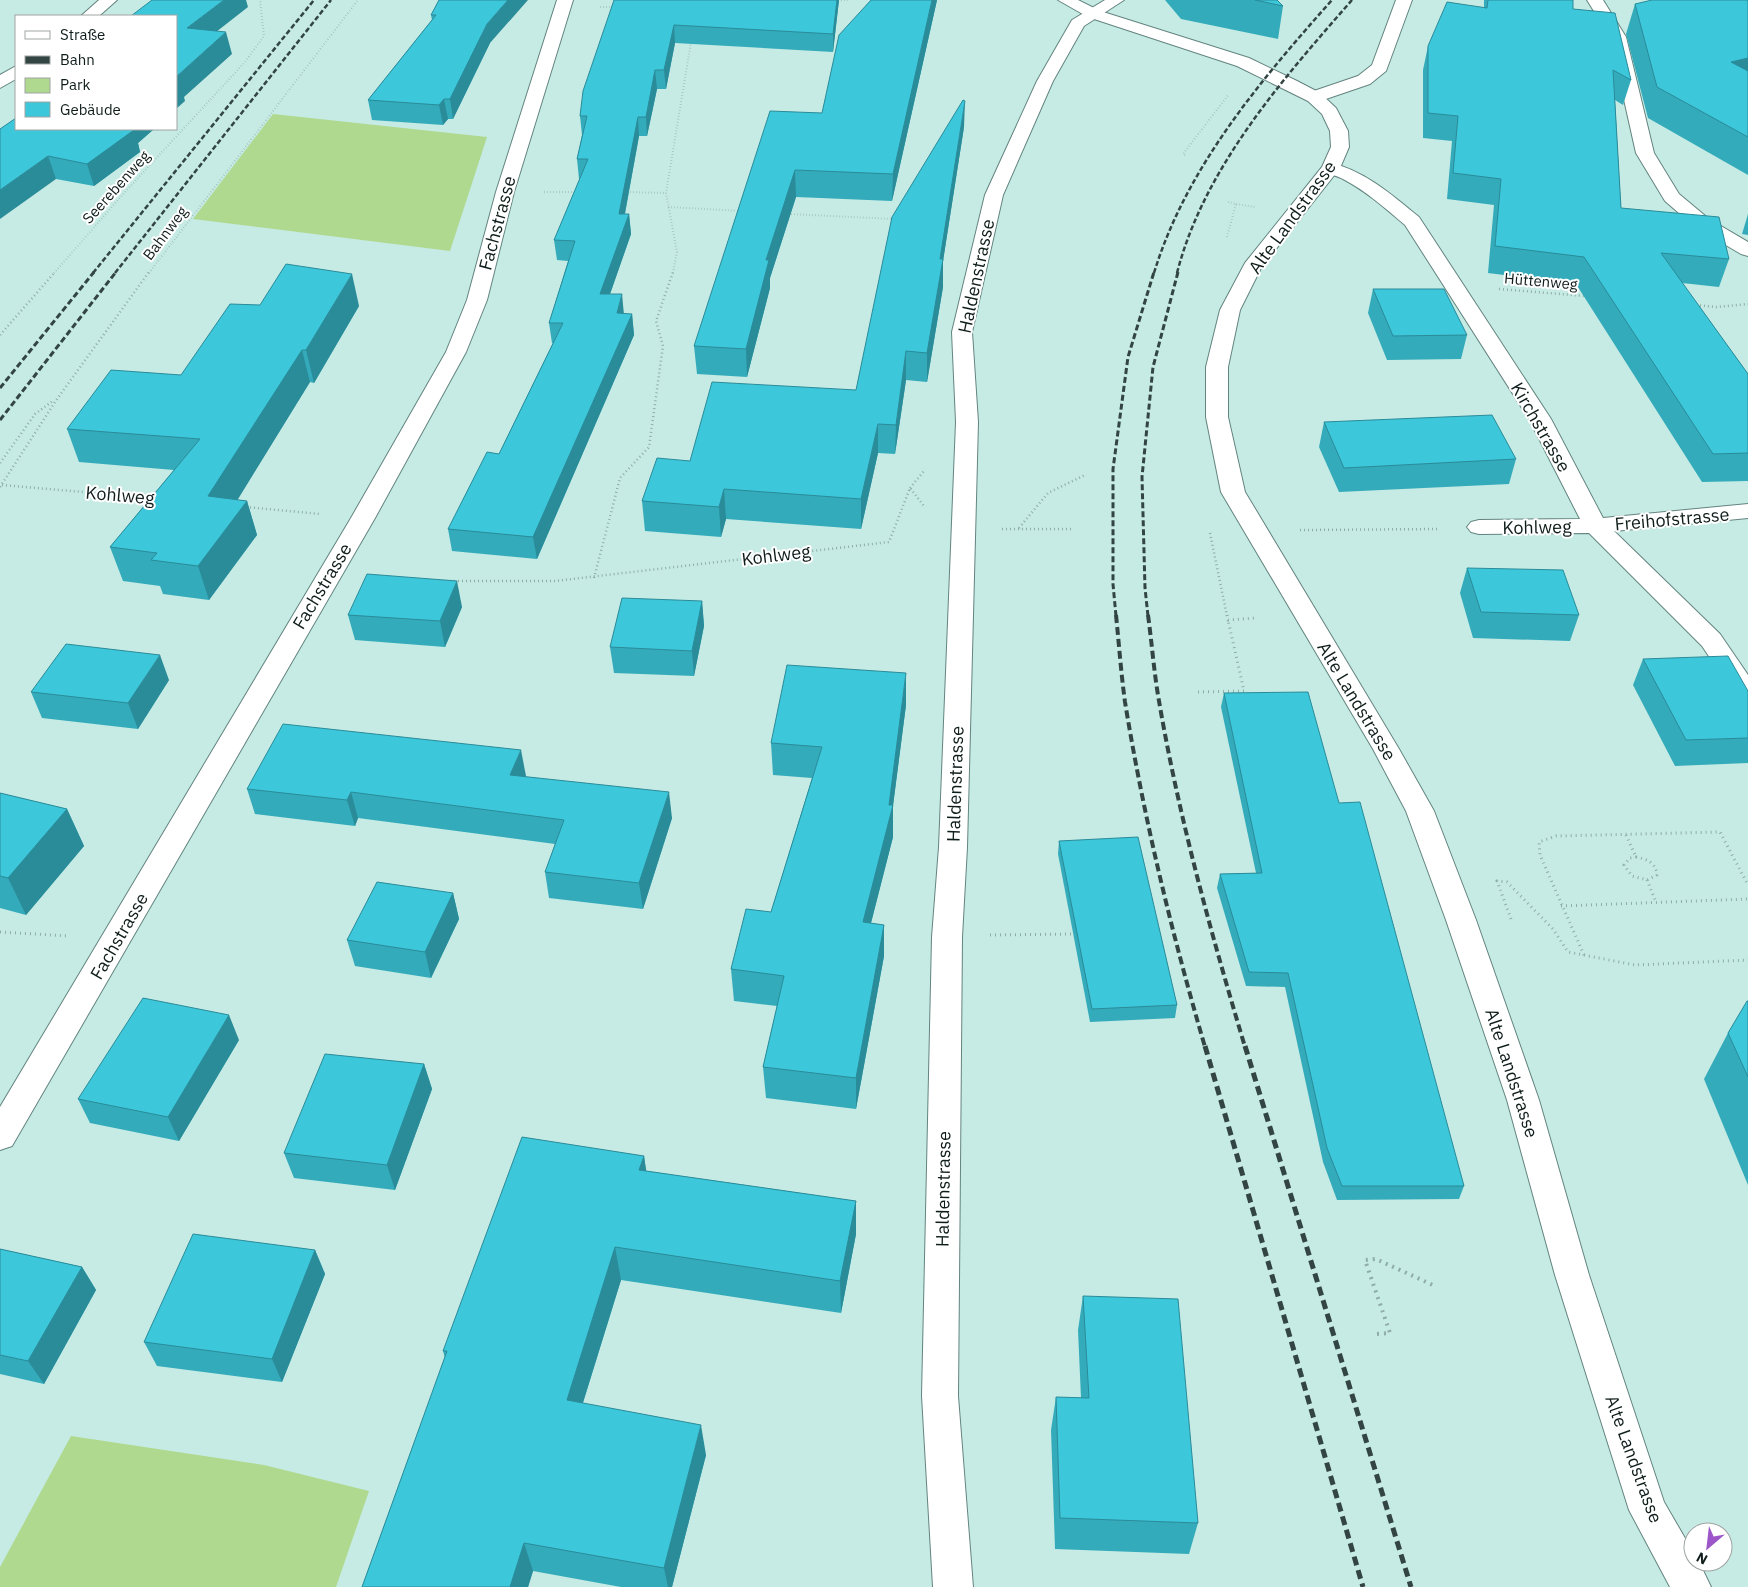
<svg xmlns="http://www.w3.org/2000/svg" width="1748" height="1587" viewBox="0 0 1748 1587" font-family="'IBM Plex Sans',sans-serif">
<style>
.green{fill:#afd98e}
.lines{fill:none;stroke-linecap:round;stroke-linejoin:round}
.minor-casing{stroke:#63847f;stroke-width:2}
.secondary-casing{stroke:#63847f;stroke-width:2}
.primary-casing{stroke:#63847f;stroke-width:2}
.path-far3{stroke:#8fada7;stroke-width:2;stroke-dasharray:0.5 2.5;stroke-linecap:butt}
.path-far2{stroke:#8fada7;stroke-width:2.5;stroke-dasharray:1 3;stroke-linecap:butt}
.path-far1{stroke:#8fada7;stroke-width:3;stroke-dasharray:1 4;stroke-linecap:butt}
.path{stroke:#8fada7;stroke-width:4;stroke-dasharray:2 5;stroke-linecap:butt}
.minor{fill:#fff;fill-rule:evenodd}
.secondary{fill:#fff;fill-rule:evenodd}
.primary{fill:#fff;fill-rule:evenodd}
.rail-far3{stroke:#334542;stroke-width:2.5;stroke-dasharray:5 2.5;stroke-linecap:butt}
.rail-far2{stroke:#334542;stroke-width:3;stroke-dasharray:6 3;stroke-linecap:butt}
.rail-far1{stroke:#334542;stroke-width:4;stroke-dasharray:8 4;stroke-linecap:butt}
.rail{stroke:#334542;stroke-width:5;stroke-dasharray:9 5;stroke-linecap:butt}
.wall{fill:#34abbb}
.shaded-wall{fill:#2a8b99}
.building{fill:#3cc7da;stroke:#2a8b99}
.labels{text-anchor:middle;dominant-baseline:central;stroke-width:4;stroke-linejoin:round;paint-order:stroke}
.far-street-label{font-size:15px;fill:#0f1d1a;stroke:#fff}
.street-label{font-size:18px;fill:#0f1d1a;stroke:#fff}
</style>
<rect width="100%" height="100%" fill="#c6ebe4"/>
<!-- green -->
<g class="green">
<polygon points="273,114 487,137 450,251 193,219"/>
<polygon points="71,1436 264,1465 369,1491 336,1587 0,1587 0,1567"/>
</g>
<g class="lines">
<defs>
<g id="minor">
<polygon points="557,0 573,0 514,192 487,300 466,352 375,518 12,1146 0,1150 0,1107 351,518 446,352 467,300 496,192"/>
<polygon points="1105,0 1124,0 1084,26 1053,81 1003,195 972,332 978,422 967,847 962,937 958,1396 973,1587 933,1587 922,1396 932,937 939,847 956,422 952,332 985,195 1037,81 1072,20"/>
<polygon points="1396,0 1412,0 1386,71 1370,84 1320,101 1308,101 1305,97 1308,93 1358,76 1372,65"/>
<polygon points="1587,0 1603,0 1626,37 1654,153 1679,194 1709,219 1748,242 1748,256 1741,254 1695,227 1665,201 1636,153 1610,37"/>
<path d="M1331 163C1365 171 1392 195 1419 217L1551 419 1603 518 1748 504V518L1614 531 1720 634 1748 675V704L1739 701 1702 646 1589 533 1479 534 1471 532 1467 527 1471 522 1479 520 1580 519 1529 419 1405 225C1385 208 1366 191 1343 179 1336 175 1327 175 1322 168L1325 164Z"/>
</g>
<polygon id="secondary" points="1058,0 1078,0 1100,11 1249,58 1297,81 1320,93 1336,108 1348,131 1349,147 1340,168 1261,268 1240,310 1228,367 1228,417 1245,492 1399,749 1434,811 1476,920 1539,1100 1589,1275 1664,1502 1693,1552 1693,1562 1699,1562 1711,1587 1670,1587 1629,1510 1555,1275 1507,1100 1446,920 1406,811 1373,749 1221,492 1206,417 1206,367 1220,310 1245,263 1322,167 1331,147 1330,131 1322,114 1308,101 1237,66 1088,17"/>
<g id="primary">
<polygon points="99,0 117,0 99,16 81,16"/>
<polygon points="16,66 16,79 0,88 0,75"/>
</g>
</defs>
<!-- minor casing -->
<use href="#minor" class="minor-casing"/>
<!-- secondary casing -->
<use href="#secondary" class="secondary-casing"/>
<!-- primary casing -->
<use href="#primary" class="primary-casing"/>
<!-- path-far3 -->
<g class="path-far3">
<polyline points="835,1 848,0"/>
<polyline points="600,7 614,7"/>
<polyline points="1185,155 1183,154 1229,94"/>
<polyline points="544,192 578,192"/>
<polyline points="627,192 666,193"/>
<polyline points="1236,204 1255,207"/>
<polyline points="668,207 742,211"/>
<polyline points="788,214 894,219"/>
<polyline points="1227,237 1236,204 1228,202"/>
<polyline points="54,273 126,191 245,62 264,36 260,0"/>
<polyline points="149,273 358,0"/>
<polyline points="673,273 677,252 666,193 691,42"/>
</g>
<!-- path-far2 -->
<g class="path-far2">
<polyline points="1499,289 1585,296"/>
<polyline points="1696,305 1716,307 1748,304"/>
<polyline points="0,335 55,272"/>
<polyline points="0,463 35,414 54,400"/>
<polyline points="2,485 153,498"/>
<polyline points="0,487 57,399 149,272"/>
<polyline points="910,488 924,471"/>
<polyline points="246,507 320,514"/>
<polyline points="1019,528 1048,493 1085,475"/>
<polyline points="1002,529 1074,529"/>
<polyline points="1300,530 1439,529"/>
<polyline points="1210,533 1227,616"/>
<polyline points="594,578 620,478 649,447 663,346 656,321 673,272"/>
<polyline points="446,581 555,581 889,542 910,488 924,506"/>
</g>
<!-- path-far1 -->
<g class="path-far1">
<polyline points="1227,615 1228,620 1255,618"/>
<polyline points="1198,692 1244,691 1228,620"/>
<polyline points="1626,835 1636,857"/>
<path d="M1636 857C1647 859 1656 863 1657 875L1647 880 1632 876 1624 865 1630 858Z"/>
<polyline points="1647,880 1656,902"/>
<polyline points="1561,906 1748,899"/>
<polyline points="1511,919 1497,881 1507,882 1553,929 1568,952 1635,965 1748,960"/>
<polyline points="0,932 69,936"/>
<polyline points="990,935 1073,934"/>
<polyline points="1584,955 1540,855 1539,842 1556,836 1720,832 1748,885"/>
</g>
<!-- path -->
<polyline class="path" points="1377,1334 1390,1333 1365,1260 1376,1259 1435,1286"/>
<!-- minor -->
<use href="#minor" class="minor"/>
<!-- secondary -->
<use href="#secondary" class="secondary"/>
<!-- primary -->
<use href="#primary" class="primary"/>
<!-- rail-far3 -->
<g class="rail-far3">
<polyline points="93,273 314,0"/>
<polyline points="115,273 331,0"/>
<path d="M1154 273C1186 168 1260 81 1332 0"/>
<path d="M1177 273C1204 168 1282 80 1352 0"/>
</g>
<!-- rail-far2 -->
<g class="rail-far2">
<polyline points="0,388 94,272"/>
<polyline points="0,420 116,272"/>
<polyline points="1116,616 1113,584 1113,469 1128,357 1154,272"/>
<polyline points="1148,616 1145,588 1142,477 1153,367 1178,272"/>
</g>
<!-- rail-far1 -->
<g class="rail-far1">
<path d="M1116 615C1119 644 1121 673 1125 702 1144 819 1172 934 1205 1047"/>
<path d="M1148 615C1152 644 1154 673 1159 701 1179 818 1211 933 1245 1047"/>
</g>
<!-- rail -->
<g class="rail">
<polyline points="1205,1046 1363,1587"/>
<polyline points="1245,1046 1411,1587"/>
</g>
</g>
<!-- wall -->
<g class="wall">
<polygon points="439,0 490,43 453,119 448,119 443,125 372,120 368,100 432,20 431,15"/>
<polygon points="614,0 839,0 833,52 675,43 666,89 657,89 647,136 639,136 625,214 629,214 631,234 610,294 624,314 632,314 634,335 537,559 452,551 448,529 499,454 553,343 552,343 549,323 568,261 557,260 554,240 580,179 579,179 577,159 582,135 580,116"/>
<polygon points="937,0 892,201 796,197 770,278 770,288 747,377 697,374 694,346 822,113"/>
<polygon points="1165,0 1277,0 1283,6 1278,39 1181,19"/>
<polygon points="1484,0 1573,0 1573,9 1631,80 1623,105 1615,100 1621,208 1729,259 1719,287 1682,283 1748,374 1748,481 1702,482 1576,284 1488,273 1494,205 1447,199 1452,141 1423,138 1423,70 1428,46 1484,7"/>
<polygon points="1748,0 1748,175 1648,118 1626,34 1635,4"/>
<polygon points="964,127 943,261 943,287 927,382 906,380 895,454 878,453 861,529 726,519 721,537 645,531 642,501 856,390"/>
<polygon points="16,129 154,129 138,143 140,152 94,186 56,179"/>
<polygon points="1748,214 1748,235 1742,234"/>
<polygon points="1373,289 1467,335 1461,359 1387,360 1368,313"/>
<polygon points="260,305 359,306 314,383 310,382 237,500 247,501 257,535 209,600 163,594 160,586 123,581 110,547 174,470 79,462 67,429 181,375"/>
<polygon points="1324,422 1516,459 1509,484 1339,492 1319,447"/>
<polygon points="1467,568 1579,615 1570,641 1473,638 1460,593"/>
<polygon points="702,601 704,626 694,676 614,673 610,647"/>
<polygon points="462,607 445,647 355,640 348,615"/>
<polygon points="1643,659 1748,691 1748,763 1675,766 1633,685"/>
<polygon points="169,680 138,729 42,718 31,692"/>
<polygon points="1224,693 1339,803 1464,1186 1459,1199 1337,1200 1323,1162 1285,987 1246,986 1217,888 1220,874 1256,873 1221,707"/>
<polygon points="906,705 893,805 893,837 871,923 884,925 884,956 856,1109 766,1098 763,1067 777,1006 734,1001 731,969 771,912 812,778 773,775 771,743"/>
<polygon points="526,776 525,777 672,818 643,909 549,898 545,872 555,844 358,818 355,826 255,814 247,789"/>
<polygon points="0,793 67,809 84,846 26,915 0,908"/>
<polygon points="1059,841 1177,1005 1175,1018 1090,1022 1058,854"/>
<polygon points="453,893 459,919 431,978 355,966 347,940"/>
<polygon points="1748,1001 1748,1185 1704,1079 1728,1033"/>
<polygon points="239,1040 179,1141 90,1123 78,1099"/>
<polygon points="424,1064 432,1089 395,1190 294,1178 284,1153"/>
<polygon points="644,1156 646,1171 856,1201 856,1234 841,1313 621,1280 583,1403 706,1455 672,1587 621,1587 533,1571 528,1587 362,1587 445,1358 443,1351"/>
<polygon points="0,1249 82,1267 96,1290 44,1384 0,1374"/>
<polygon points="315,1250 325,1274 282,1382 157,1366 144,1342"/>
<polygon points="1083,1296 1198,1523 1189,1554 1055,1549 1051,1430 1056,1397 1081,1398 1078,1330"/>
</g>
<!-- shaded-wall -->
<g class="shaded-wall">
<polygon points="224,0 246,0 248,7 193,50 187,28"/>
<polygon points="508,0 528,0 490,43 453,119 450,99 487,24"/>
<polygon points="837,0 839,0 833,52 833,34"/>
<polygon points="932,0 937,0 892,201 893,174"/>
<polygon points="674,25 675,43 666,89 664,70"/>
<polygon points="226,32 232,54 184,97 185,101 176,109 176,77"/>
<polygon points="1748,58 1748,86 1731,62"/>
<polygon points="655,70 657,89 647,136 646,117"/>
<polygon points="444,99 448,119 443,125 439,105"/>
<polygon points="965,101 964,127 943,261 943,287 927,382 927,353 940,259"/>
<polygon points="638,117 639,136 621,234 619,214"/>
<polygon points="123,129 154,129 138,143 140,152 94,186 87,164"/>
<polygon points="48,156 56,179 0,219 0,190"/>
<polygon points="795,170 796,197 770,278 770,288 747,377 746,349 766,260"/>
<polygon points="629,214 631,234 603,314 600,294"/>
<polygon points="352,274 359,306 314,383 306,350"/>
<polygon points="622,294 624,315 617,313"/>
<polygon points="632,314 634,335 537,559 533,537"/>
<polygon points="302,350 310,382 219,530 208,496"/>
<polygon points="906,351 906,380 895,454 896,425"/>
<polygon points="878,424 878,453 861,529 861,499"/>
<polygon points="724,489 726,519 721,537 719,507"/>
<polygon points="247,501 257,535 209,600 198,566"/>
<polygon points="457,581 462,607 445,647 440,621"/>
<polygon points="702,601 704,626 694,676 692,651"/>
<polygon points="160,655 169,680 138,729 128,703"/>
<polygon points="906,673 906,705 893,806 893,837 863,954 863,922 889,805"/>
<polygon points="521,750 526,776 515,801 510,775"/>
<polygon points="351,792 358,818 355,826 347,800"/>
<polygon points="669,792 672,818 643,909 639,883"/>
<polygon points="67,809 84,846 26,915 8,878"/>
<polygon points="453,893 459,919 431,978 425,952"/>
<polygon points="884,925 884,956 856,1109 856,1078"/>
<polygon points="229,1015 239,1040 179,1141 168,1117"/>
<polygon points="424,1064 432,1089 395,1190 387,1165"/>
<polygon points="644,1156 649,1189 639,1170"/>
<polygon points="856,1201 856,1234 841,1313 840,1281"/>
<polygon points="615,1247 621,1280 574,1431 567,1400"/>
<polygon points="315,1250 325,1274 282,1382 272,1359"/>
<polygon points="82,1267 96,1290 44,1384 28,1361"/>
<polygon points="701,1425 706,1455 672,1587 668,1587 664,1568"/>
<polygon points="524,1543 533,1571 528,1587 510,1587"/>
</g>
<!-- building -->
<g class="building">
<polygon points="152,0 224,0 187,28 226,32 176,77 176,16 131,16"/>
<polygon points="439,0 508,0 487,24 450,99 444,99 439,105 368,100 436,15 431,15"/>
<polygon points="614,0 837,0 833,34 674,25 664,70 655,70 646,117 638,117 619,214 629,214 600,294 622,294 617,313 632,314 533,537 448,529 487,452 499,454 563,323 549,323 575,241 554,240 588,159 577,159 587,116 580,116 583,91"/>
<polygon points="871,0 932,0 893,174 795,170 766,260 769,260 746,349 694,346 770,111 822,113 839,35"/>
<polygon points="1255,0 1277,0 1283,6"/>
<polygon points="1488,0 1573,0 1573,9 1615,13 1631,80 1613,70 1621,208 1719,217 1729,259 1661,253 1748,374 1748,453 1713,454 1584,257 1495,246 1501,179 1453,173 1458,116 1428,113 1428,46 1447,2 1487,8"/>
<polygon points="1652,0 1748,0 1748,58 1731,62 1748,71 1748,137 1657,87 1635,4"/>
<polygon points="963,100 965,101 940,259 943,259 927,353 906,351 896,425 878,424 861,499 724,489 719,507 642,501 657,458 690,461 712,382 856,390 892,217"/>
<polygon points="16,118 16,129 129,129 134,130 87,164 48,156 0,190 0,129"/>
<polygon points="286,264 352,274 306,350 302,350 208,496 247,501 198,566 151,560 157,553 110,547 200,439 67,429 111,370 181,375 230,304 260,305"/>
<polygon points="1373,289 1444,289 1467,335 1393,336"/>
<polygon points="1492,415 1516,459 1344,468 1324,422"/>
<polygon points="1467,568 1563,570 1579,615 1481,612"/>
<polygon points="367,574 457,581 440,621 348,615"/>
<polygon points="622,598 702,601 692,651 610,647"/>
<polygon points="66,644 160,655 128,703 31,692"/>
<polygon points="1728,656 1748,691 1748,738 1686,740 1643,659"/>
<polygon points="787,665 906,673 889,805 893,805 863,922 884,925 856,1078 763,1067 784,976 731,969 746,909 771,912 822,747 771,743"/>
<polygon points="1308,692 1339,803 1360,802 1464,1186 1342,1186 1327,1148 1288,973 1249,972 1220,874 1262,873 1224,693"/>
<polygon points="283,724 521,750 510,775 669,792 639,883 545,872 564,820 351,792 347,800 247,789"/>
<polygon points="0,793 67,809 8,878 0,876"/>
<polygon points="1138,837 1177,1005 1092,1009 1059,841"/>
<polygon points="377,882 453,893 425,952 347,940"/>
<polygon points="143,998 229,1015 168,1117 78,1099"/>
<polygon points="1747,1001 1748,1001 1748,1077 1728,1033"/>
<polygon points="325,1054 424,1064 387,1165 284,1153"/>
<polygon points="522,1137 644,1156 639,1170 856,1201 840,1281 615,1247 567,1400 701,1425 664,1568 524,1543 510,1587 362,1587 447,1351 443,1351"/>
<polygon points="193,1234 315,1250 272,1359 144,1342"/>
<polygon points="0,1249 82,1267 28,1361 0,1355"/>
<polygon points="1083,1296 1178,1299 1198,1523 1060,1518 1056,1397 1089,1398"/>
</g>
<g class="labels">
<!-- far-street labels -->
<g class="far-street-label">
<text transform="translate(116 187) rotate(-48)">Seerebenweg</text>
<text transform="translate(165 233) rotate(-53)">Bahnweg</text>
<text transform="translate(1541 281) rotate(5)">Hüttenweg</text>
</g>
<!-- street labels -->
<g class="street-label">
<text transform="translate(1292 217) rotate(-54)">Alte Landstrasse</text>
<text transform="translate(497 223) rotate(-75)">Fachstrasse</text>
<text transform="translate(976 276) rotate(-78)">Haldenstrasse</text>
<text transform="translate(1541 427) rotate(60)">Kirchstrasse</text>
<text transform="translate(120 495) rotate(5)">Kohlweg</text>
<text transform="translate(1672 519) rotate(-5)">Freihofstrasse</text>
<text transform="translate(1537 527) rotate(-1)">Kohlweg</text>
<text transform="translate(776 555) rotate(-7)">Kohlweg</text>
<text transform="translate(322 586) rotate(-59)">Fachstrasse</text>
<text transform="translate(1357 701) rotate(59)">Alte Landstrasse</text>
<text transform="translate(955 784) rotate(-88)">Haldenstrasse</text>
<text transform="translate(119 936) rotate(-60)">Fachstrasse</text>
<text transform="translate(1512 1073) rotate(72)">Alte Landstrasse</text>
<text transform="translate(943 1189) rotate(-89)">Haldenstrasse</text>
<text transform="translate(1634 1459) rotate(70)">Alte Landstrasse</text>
</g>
</g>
<!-- legend -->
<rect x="15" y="15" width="162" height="115" fill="#ffffff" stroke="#9fa5a3"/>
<rect x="25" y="31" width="25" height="8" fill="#ffffff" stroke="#9fa5a3"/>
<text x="60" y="40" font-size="15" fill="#0f1d1a">Straße</text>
<rect x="25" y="56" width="25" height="8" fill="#334542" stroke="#9fa5a3"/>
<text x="60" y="65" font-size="15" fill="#0f1d1a">Bahn</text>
<rect x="25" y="78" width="25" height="15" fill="#afd98e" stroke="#9fa5a3"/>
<text x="60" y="90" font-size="15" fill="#0f1d1a">Park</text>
<rect x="25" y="102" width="25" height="15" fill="#3cc7da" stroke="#9fa5a3"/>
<text x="60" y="115" font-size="15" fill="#0f1d1a">Gebäude</text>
<!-- north arrow -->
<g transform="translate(1708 1547) rotate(208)"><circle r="24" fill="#ffffff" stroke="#9fa5a3"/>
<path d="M0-4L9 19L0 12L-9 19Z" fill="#9d56c9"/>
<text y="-8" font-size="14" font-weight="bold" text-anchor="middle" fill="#0f1d1a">N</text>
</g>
</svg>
